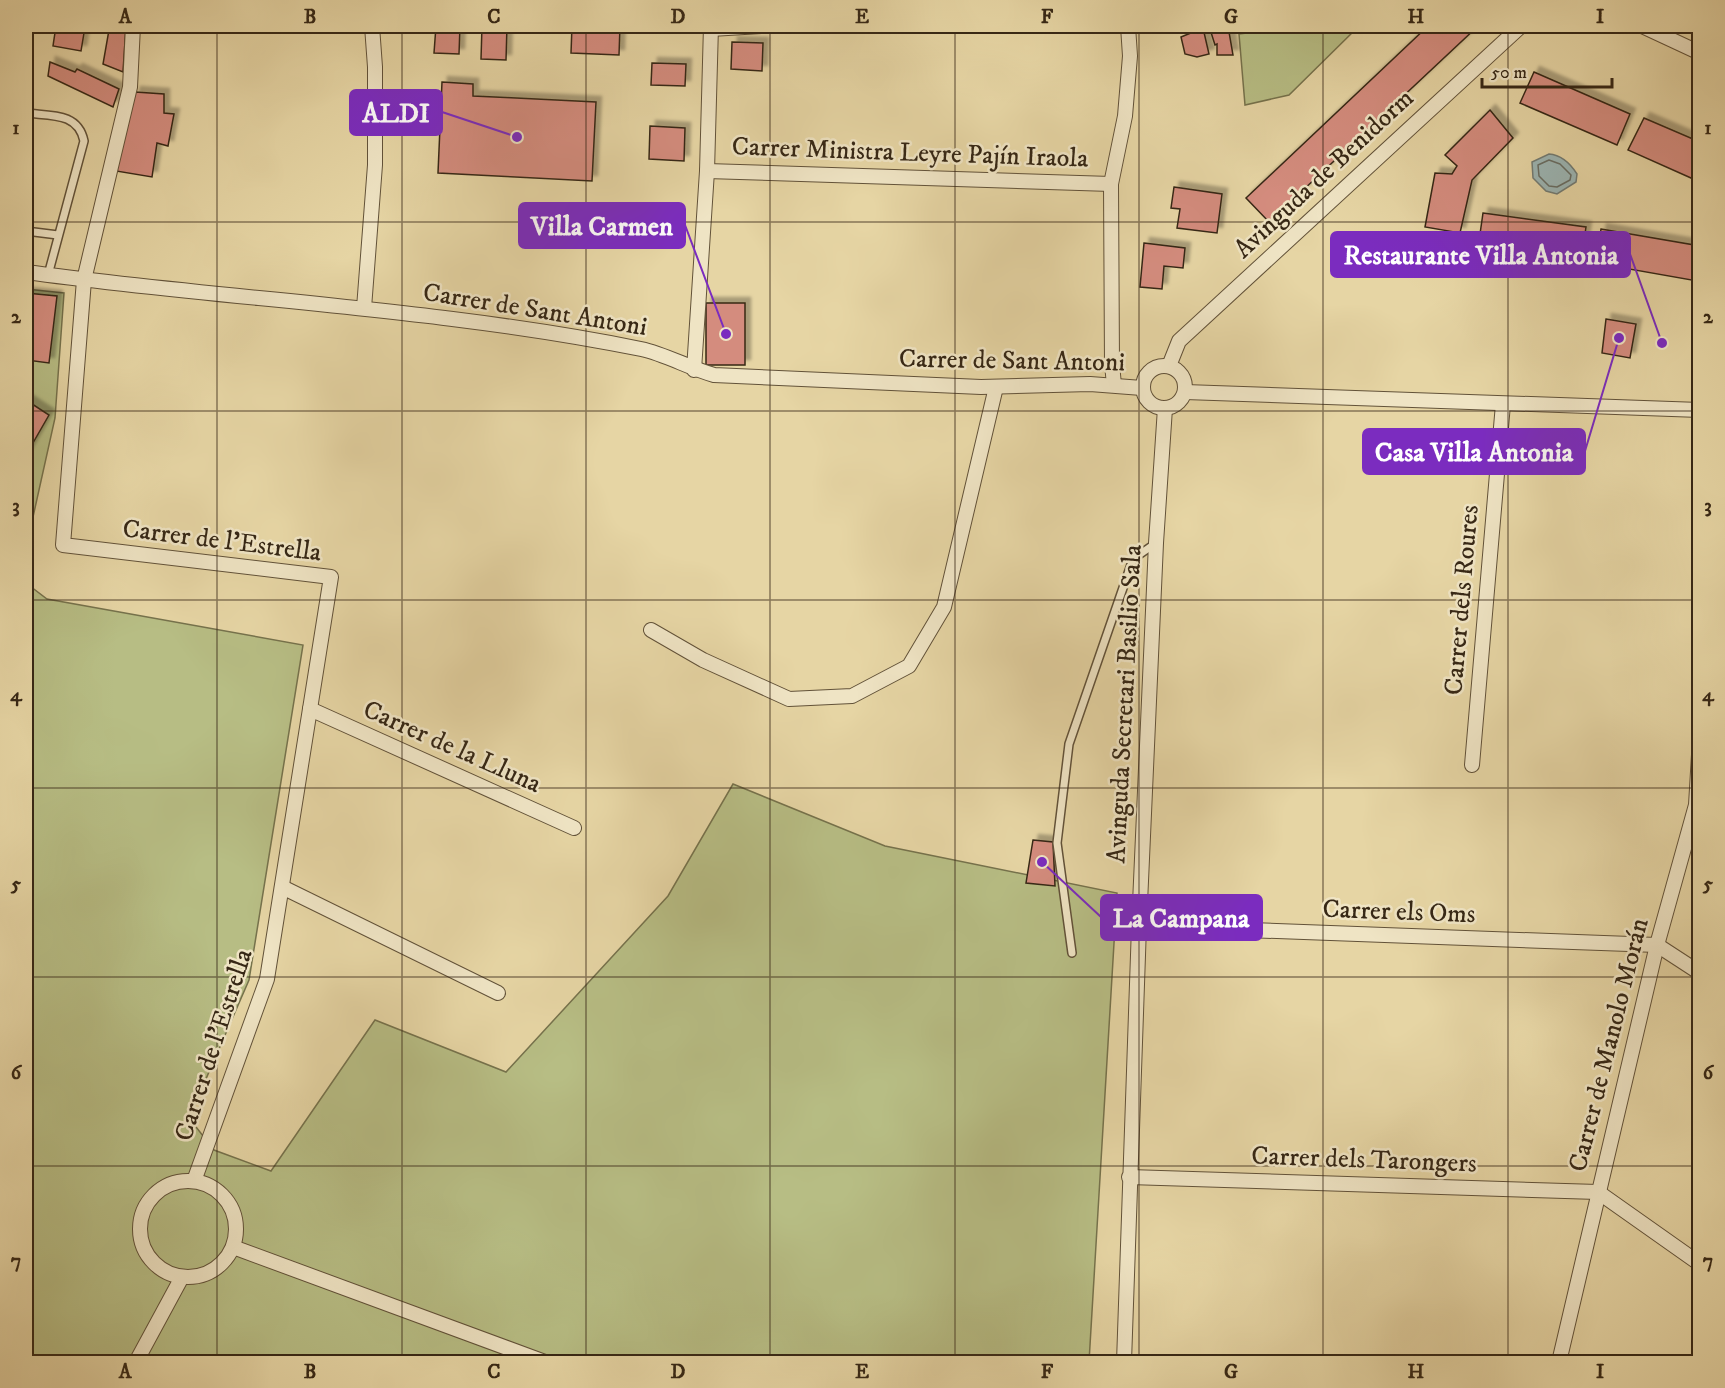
<svg xmlns="http://www.w3.org/2000/svg" width="1725" height="1388" viewBox="0 0 1725 1388" font-family="'IM FELL DW Pica',serif">
<style>
.green{fill:#b7bd84;stroke:#76724c;stroke-width:1.5}
.water{fill:#9cb5b3;stroke:#737c74;stroke-width:1.5}
.lines{fill:none;stroke-linecap:round;stroke-linejoin:round}
.shore{stroke:#696e64;stroke-width:1.5}
.building{fill:#d48c7e;stroke:#362715;stroke-width:1.5;filter:url(#shadow)}
.lane-casing{stroke:#625239;stroke-width:10}
.street-casing{stroke:#625239;stroke-width:16}
.lane{stroke:#efe4c4;stroke-width:7}
.street{stroke:#efe4c4;stroke-width:14}
.grid{fill:none;stroke:#362715;stroke-width:1.5;stroke-opacity:0.55}
.labels{text-anchor:middle;dominant-baseline:central;stroke-width:5;stroke-linejoin:round;paint-order:stroke}
.street-label{font-size:26px;fill:#362715;stroke:#efe4c4}
.leader{fill:none;stroke:#7b2cbf;stroke-width:2}
.callout-dot{fill:#7b2cbf;stroke:#efe4c4;stroke-width:2}
.callout{fill:#7b2cbf;stroke:#7b2cbf;stroke-width:2}
.callout-label{font-size:27px;text-anchor:middle;font-weight:bold;fill:#fff}
.neatline{fill:none;stroke:#362715;stroke-width:2}
.grid-label{font-size:20px;text-anchor:middle;font-weight:bold;fill:#362715}
</style>
<defs>
<filter id="shadow"><feDropShadow dx="5.5" dy="-5.5" stdDeviation="1.5" flood-color="#0004"/></filter>
</defs>
<rect width="100%" height="100%" fill="#e6d5a4"/>
<filter id="stains"><feTurbulence type="fractalNoise" baseFrequency=".00333" numOctaves="4"/><feColorMatrix values="0 0 0 0 .2 0 0 0 0 .09 0 0 0 0 .02 0 0 0 .5 -.17"/></filter>
<radialGradient id="worn" r=".72"><stop offset=".6" stop-color="#630" stop-opacity="0"/><stop offset="1" stop-color="#630" stop-opacity=".3"/></radialGradient>
<!-- green -->
<g class="green">
<polygon points="1301,26 1359,26 1289,95 1245,105 1239,34"/>
<polygon points="26,289 64,293 55,418 31,526 26,537"/>
<polygon points="26,583 47,599 303,645 249,980 189,1118 214,1150 271,1171 375,1020 506,1072 668,896 733,784 885,846 1117,893 1089,1362 26,1362"/>
</g>
<!-- water -->
<path class="water" d="M1549 154C1562 155 1570 163 1577 174L1576 182 1557 194 1546 191 1533 178 1532 162Z"/>
<g class="lines">
<!-- shore -->
<polygon class="shore" points="1549,160 1560,164 1571,175 1570,180 1557,187 1549,186 1539,176 1538,165"/>
</g>
<!-- building -->
<g class="building">
<polygon points="56,26 126,26 123,72 103,64 109,30 85,27 81,51 53,46"/>
<polygon points="436,26 460,26 459,54 434,53"/>
<polygon points="482,26 507,26 506,60 481,59"/>
<polygon points="572,26 620,26 619,55 571,53"/>
<polygon points="1209,26 1228,26 1233,55 1217,55 1217,44 1215,45"/>
<polygon points="1428,26 1478,26 1269,222 1246,198"/>
<polygon points="1203,28 1209,54 1197,57 1185,54 1181,37"/>
<polygon points="732,42 763,43 762,71 731,69"/>
<polygon points="50,62 75,72 77,69 119,89 113,107 48,76"/>
<polygon points="652,63 686,64 685,86 651,85"/>
<polygon points="1534,72 1630,114 1617,145 1520,103"/>
<polygon points="442,82 473,84 473,96 596,102 592,181 438,173"/>
<polygon points="135,92 164,94 164,113 174,114 168,146 157,143 152,177 116,171"/>
<polygon points="1490,110 1513,138 1472,180 1460,233 1425,227 1435,173 1452,174 1457,166 1445,155"/>
<polygon points="1644,118 1700,142 1700,182 1628,150"/>
<polygon points="650,126 685,128 684,161 649,159"/>
<polygon points="1174,187 1222,194 1217,233 1177,228 1180,209 1171,208"/>
<polygon points="1483,213 1586,227 1581,262 1478,248"/>
<polygon points="1601,229 1700,246 1700,265 1697,281 1595,263"/>
<polygon points="1144,243 1185,248 1183,268 1164,266 1162,289 1140,287"/>
<polygon points="26,293 57,296 49,363 27,360 26,365"/>
<rect x="706" y="303" width="39" height="62"/>
<polygon points="1606,319 1636,324 1630,358 1602,353"/>
<polygon points="26,400 49,415 26,455"/>
<polygon points="1033,840 1053,842 1055,886 1026,883"/>
</g>
<g class="lines">
<defs>
<g id="lane">
<path d="M26 113C50 116 78 112 84 141L48 275"/>
<polyline points="26,231 58,235"/>
<polyline points="1072,953 1057,843 1069,744 1133,559 1156,543"/>
</g>
<g id="street">
<polyline points="133,26 130,87 84,280 63,545 331,577 267,979 194,1181"/>
<polyline points="1642,26 1700,53"/>
<polyline points="711,29 761,26"/>
<polyline points="707,171 1111,184"/>
<path d="M26 272C230 300 438 308 641 349 665 354 689 368 714 375L981 387 1090 384 1142 388"/>
<polyline points="364,308 375,165 375,67 372,26"/>
<circle cx="1164" cy="387" r="21"/>
<polyline points="1169,366 1179,341 1521,26"/>
<polyline points="694,370 707,171 711,26"/>
<polyline points="1114,385 1112,364 1111,184 1125,116 1130,56 1128,26"/>
<polyline points="1185,392 1700,410"/>
<polyline points="651,630 703,660 789,699 852,696 909,666 944,607 996,387"/>
<polyline points="310,709 574,828"/>
<polyline points="1472,765 1503,404"/>
<polyline points="282,887 498,993"/>
<polyline points="1139,926 1657,945 1700,973"/>
<polyline points="1129,1177 1598,1192 1700,1264"/>
<circle cx="188" cy="1229" r="48"/>
<polyline points="233,1247 545,1362"/>
<polyline points="136,1362 182,1277"/>
<polyline points="1124,1362 1139,926 1156,543 1165,408"/>
<polyline points="1559,1362 1657,945 1696,805 1700,738"/>
</g>
</defs>
<!-- lane casing -->
<use href="#lane" class="lane-casing"/>
<!-- street casing -->
<use href="#street" class="street-casing"/>
<!-- lane -->
<use href="#lane" class="lane"/>
<!-- street -->
<use href="#street" class="street"/>
</g>
<!-- grid -->
<path class="grid" d="M217 26V1362M402 26V1362M586 26V1362M770 26V1362M955 26V1362M1139 26V1362M1323 26V1362M1508 26V1362M26 222H1700M26 411H1700M26 600H1700M26 788H1700M26 977H1700M26 1166H1700"/>
<g class="labels">
<!-- street labels -->
<g class="street-label">
<text transform="translate(910 153) rotate(2)">Carrer Ministra Leyre Pajín Iraola</text>
<text transform="translate(1324 174) rotate(-43)">Avinguda de Benidorm</text>
<text transform="translate(535 310) rotate(9)">Carrer de Sant Antoni</text>
<text transform="translate(1012 361) rotate(1)">Carrer de Sant Antoni</text>
<text transform="translate(222 541) rotate(7)">Carrer de l'Estrella</text>
<text transform="translate(1462 600) rotate(-85)">Carrer dels Roures</text>
<text transform="translate(1125 704) rotate(-87)">Avinguda Secretari Basilio Sala</text>
<text transform="translate(452 747) rotate(24)">Carrer de la Lluna</text>
<text transform="translate(1399 912) rotate(2)">Carrer els Oms</text>
<text transform="translate(214 1045) rotate(-72)">Carrer de l'Estrella</text>
<text transform="translate(1609 1045) rotate(-76)">Carrer de Manolo Morán</text>
<text transform="translate(1364 1160) rotate(2)">Carrer dels Tarongers</text>
</g>
</g>
<!-- callouts -->
<path class="leader" d="M517 137L442 112M726 334L685 225M1662 343L1630 254M1619 338L1585 451M1042 862L1101 917"/>
<g class="callout-dot">
<circle cx="517" cy="137" r="6"/>
<circle cx="726" cy="334" r="6"/>
<circle cx="1662" cy="343" r="6"/>
<circle cx="1619" cy="338" r="6"/>
<circle cx="1042" cy="862" r="6"/>
</g>
<g class="callout">
<rect x="350" y="90" width="92" height="45" rx="6"/>
<rect x="519" y="203" width="166" height="45" rx="6"/>
<rect x="1331" y="232" width="299" height="45" rx="6"/>
<rect x="1363" y="429" width="222" height="45" rx="6"/>
<rect x="1101" y="895" width="161" height="45" rx="6"/>
</g>
<g class="callout-label">
<text x="396" y="122">ALDI</text>
<text x="602" y="235">Villa Carmen</text>
<text x="1481" y="264">Restaurante Villa Antonia</text>
<text x="1474" y="461">Casa Villa Antonia</text>
<text x="1181" y="927">La Campana</text>
</g>
<!-- margin -->
<rect width="1725" height="1388" fill="none" stroke="#e6d5a4" stroke-width="66"/>
<!-- scale -->
<path d="M1482 78v9h130v-9" fill="none" stroke="#362715" stroke-width="3"/>
<text x="1491" y="78" font-size="18" fill="#362715" stroke="#efe4c4" stroke-width="4.5" paint-order="stroke">50 m</text>
<rect x="33" y="33" width="1659" height="1322" class="neatline"/>
<g class="grid-label">
<text x="125" y="23">A</text>
<text x="310" y="23">B</text>
<text x="494" y="23">C</text>
<text x="678" y="23">D</text>
<text x="862" y="23">E</text>
<text x="1047" y="23">F</text>
<text x="1231" y="23">G</text>
<text x="1416" y="23">H</text>
<text x="1600" y="23">I</text>
<text x="16" y="134">1</text>
<text x="1708" y="134">1</text>
<text x="16" y="323">2</text>
<text x="1708" y="323">2</text>
<text x="16" y="512">3</text>
<text x="1708" y="512">3</text>
<text x="16" y="701">4</text>
<text x="1708" y="701">4</text>
<text x="16" y="890">5</text>
<text x="1708" y="890">5</text>
<text x="16" y="1079">6</text>
<text x="1708" y="1079">6</text>
<text x="16" y="1267">7</text>
<text x="1708" y="1267">7</text>
<text x="125" y="1378">A</text>
<text x="310" y="1378">B</text>
<text x="494" y="1378">C</text>
<text x="678" y="1378">D</text>
<text x="862" y="1378">E</text>
<text x="1047" y="1378">F</text>
<text x="1231" y="1378">G</text>
<text x="1416" y="1378">H</text>
<text x="1600" y="1378">I</text>
</g>
<rect width="100%" height="100%" filter="url(#stains)"/>
<rect width="100%" height="100%" fill="url(#worn)"/>
</svg>
